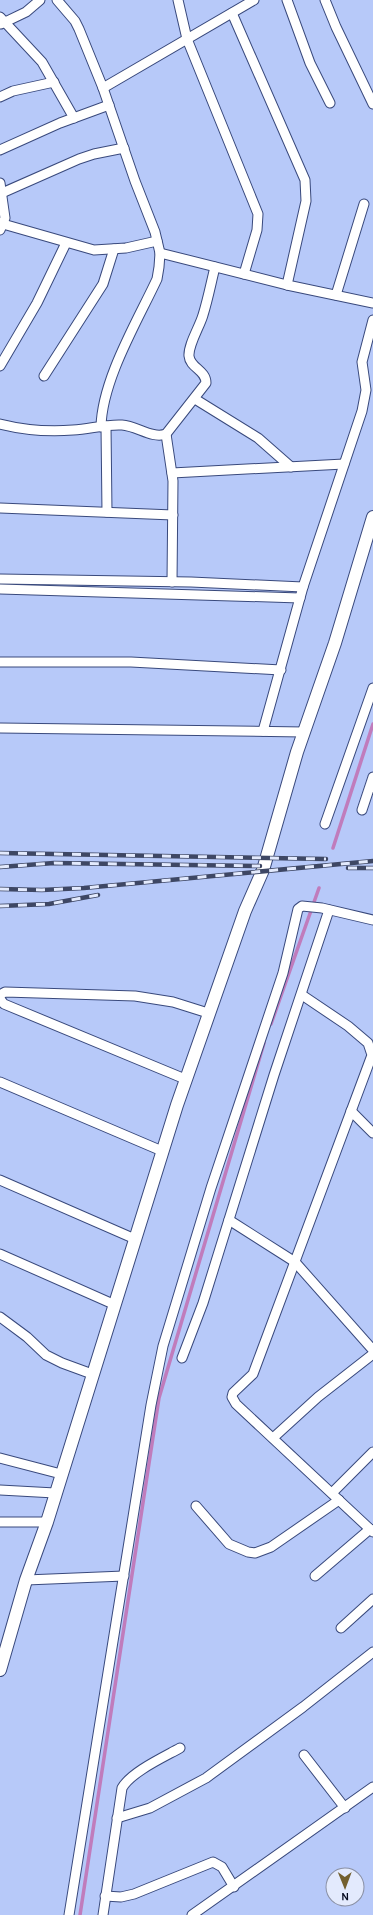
<svg xmlns="http://www.w3.org/2000/svg" width="373" height="1915" viewBox="0 0 373 1915" font-family="Karla,sans-serif">
<style>
.lines{fill:none;stroke-linecap:round;stroke-linejoin:round}
.stream{stroke:#c07cbc;stroke-width:3.5}
.minor-casing{stroke:#39497c;stroke-width:11}
.tertiary-casing{stroke:#39497c;stroke-width:14}
.minor{stroke:#fff;stroke-width:9}
.tertiary{stroke:#fff;stroke-width:12}
.rail-casing{stroke:#3e4764;stroke-width:4.5}
.rail{stroke:#e3eafd;stroke-width:3;stroke-dasharray:9;stroke-linecap:butt}
</style>
<rect width="100%" height="100%" fill="#b7c9f9"/>
<g class="lines">
<!-- stream -->
<g class="stream">
<polyline points="333,848 373,724"/>
<polyline points="271,1024 319,888"/>
<polyline points="80,1915 159,1398 264,1043"/>
</g>
<defs>
<g id="minor">
<path d="M57 0 75 21 79 29 103 88 135 181 155 232 160 253 159 267 157 279C137 322 102 380 101 427"/>
<polyline points="178,0 187,39 258,214 257,230 244,274"/>
<polyline points="287,0 310,63 330,103"/>
<polyline points="325,0 336,27 373,104"/>
<polyline points="232,13 305,180 306,201 287,285"/>
<polyline points="0,17 42,62 74,118"/>
<polyline points="1,24 26,12 40,0"/>
<polyline points="103,88 254,0"/>
<polyline points="0,97 13,91 54,82"/>
<polyline points="0,150 60,123 109,105"/>
<polyline points="0,183 5,218 0,230"/>
<polyline points="2,193 79,159 94,154 124,148"/>
<polyline points="3,224 94,250 126,248 157,241"/>
<polyline points="160,253 287,285 373,303"/>
<polyline points="336,295 364,204"/>
<polyline points="0,366 37,303 66,243"/>
<polyline points="44,376 103,284 114,249"/>
<polyline points="195,399 258,438 291,467"/>
<path d="M0 424C24 430 48 432 73 430 90 429 106 424 122 425 137 426 152 439 166 434L206 383C206 370 190 368 189 356 188 345 200 326 203 315 208 299 211 283 215 267"/>
<polyline points="106,426 107,512"/>
<polyline points="166,434 173,481 172,582"/>
<polyline points="172,473 344,464"/>
<polyline points="0,508 173,515"/>
<polyline points="0,579 191,582 303,587"/>
<polyline points="0,589 300,598"/>
<polyline points="0,662 131,662 281,670"/>
<polyline points="0,728 304,732"/>
<polyline points="263,731 303,587 362,411 366,390 362,362 373,320"/>
<polyline points="362,810 373,777"/>
<polyline points="325,824 373,688"/>
<polyline points="302,995 348,1026 368,1043 372,1055 253,1374 233,1393 232,1397 236,1404 373,1532"/>
<polyline points="0,998 0,995 5,992 135,996 173,1002 208,1013"/>
<polyline points="0,999 4,1004 185,1079"/>
<polyline points="0,1082 162,1151"/>
<polyline points="351,1111 373,1133"/>
<polyline points="0,1180 135,1239"/>
<polyline points="229,1220 295,1262 373,1350"/>
<polyline points="0,1254 113,1304"/>
<polyline points="0,1317 27,1337 46,1355 62,1363 92,1374"/>
<polyline points="182,1358 203,1303 274,1075 329,910"/>
<polyline points="273,1438 318,1397 373,1354"/>
<polyline points="0,1458 61,1474"/>
<polyline points="0,1490 55,1493"/>
<polyline points="332,1493 373,1452"/>
<polyline points="196,1506 229,1544 248,1552 255,1553 271,1547 339,1500"/>
<polyline points="0,1522 47,1522"/>
<polyline points="315,1576 370,1529"/>
<polyline points="26,1580 124,1576"/>
<polyline points="341,1628 373,1599"/>
<polyline points="304,1755 345,1808"/>
<polyline points="117,1818 150,1808 206,1778 303,1707 373,1652"/>
<polyline points="105,1896 121,1897 134,1894 213,1862 222,1867 234,1887"/>
<polyline points="69,1915 151,1405 163,1346 177,1300 211,1188 283,973 298,909 302,906 322,908 373,920"/>
<path d="M103 1915 122 1788C131 1772 164 1757 180 1748"/>
<polyline points="192,1915 373,1787"/>
</g>
<polyline id="tertiary" points="0,1670 26,1580 47,1522 177,1105 245,911 263,870 297,752 335,643 373,517"/>
</defs>
<!-- minor casing -->
<use href="#minor" class="minor-casing"/>
<!-- tertiary casing -->
<use href="#tertiary" class="tertiary-casing"/>
<!-- minor -->
<use href="#minor" class="minor"/>
<!-- tertiary -->
<use href="#tertiary" class="tertiary"/>
<defs>
<g id="rail">
<polyline points="0,853 326,859"/>
<polyline points="0,867 54,863 260,866"/>
<polyline points="348,868 373,868"/>
<polyline points="0,889 42,890 84,888 373,861"/>
<polyline points="0,906 49,904 98,895"/>
</g>
</defs>
<!-- rail casing -->
<use href="#rail" class="rail-casing"/>
<!-- rail -->
<use href="#rail" class="rail"/>
</g>
<!-- north arrow -->
<g transform="translate(345 1887) rotate(179)"><circle r="19" fill="#e3eafd" stroke="#8a90a4"/>
<path d="M0-3L7 15L0 10L-7 15Z" fill="#73602f"/>
<text y="-6" font-size="11" font-weight="bold" text-anchor="middle" fill="#050a1f">N</text>
</g>
</svg>
